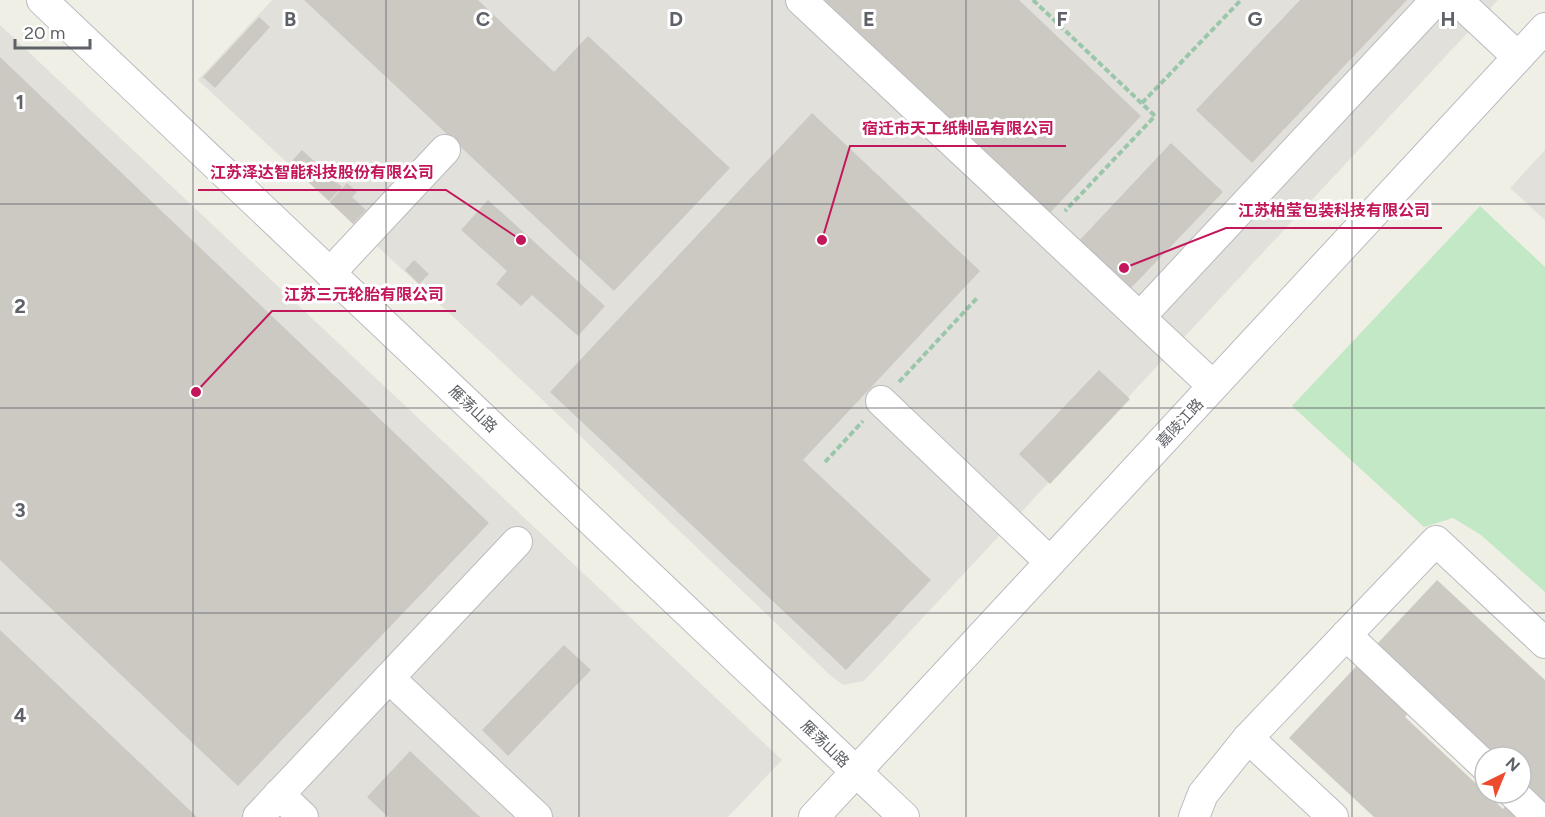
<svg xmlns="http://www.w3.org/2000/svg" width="1545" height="817" viewBox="0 0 1545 817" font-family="Figtree,'Noto Sans SC',sans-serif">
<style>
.industrial{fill:#e2e0da}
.green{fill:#c2e8c5}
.building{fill:#ccc9c3;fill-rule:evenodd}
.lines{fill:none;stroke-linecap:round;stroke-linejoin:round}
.minor-casing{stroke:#b9bbc0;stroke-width:32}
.path{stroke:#9ac7aa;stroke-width:4;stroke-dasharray:6 3;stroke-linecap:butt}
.minor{stroke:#fff;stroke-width:30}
.grid{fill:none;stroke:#5e6167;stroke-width:1.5;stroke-opacity:0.55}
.labels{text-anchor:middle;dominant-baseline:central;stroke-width:6;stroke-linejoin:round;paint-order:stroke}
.street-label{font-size:15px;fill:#5e6167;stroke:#fff}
.grid-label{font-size:20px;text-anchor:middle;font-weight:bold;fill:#5e6167;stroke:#fff;stroke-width:6;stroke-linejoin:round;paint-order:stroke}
.leader{fill:none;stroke:#c2185b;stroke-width:2}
.callout-dot{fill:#c2185b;stroke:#fff;stroke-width:2}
.callout-label{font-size:16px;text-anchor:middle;font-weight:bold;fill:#c2185b;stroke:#fff;stroke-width:6;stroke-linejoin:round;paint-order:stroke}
</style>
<rect width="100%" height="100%" fill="#f0efe6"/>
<!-- industrial -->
<g class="industrial">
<polygon points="272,0 1498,0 864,681 843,685 830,675 531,389 198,80"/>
<polygon points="0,25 782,760 728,817 0,817"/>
<polygon points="1545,150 1545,220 1510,188"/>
</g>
<!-- green -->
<polygon class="green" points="1480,206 1545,267 1545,592 1481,535 1453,518 1424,527 1292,406"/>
<!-- building -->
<g class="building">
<polygon points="304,0 478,0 554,72 588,36 730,168 614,291"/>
<polygon points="826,0 1019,0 1141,116 1046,217 822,4"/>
<polygon points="1300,0 1407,0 1252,163 1196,110"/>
<polygon points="259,17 270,27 215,88 203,77"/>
<polygon points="0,57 489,523 238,786 0,560"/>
<polygon points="812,113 980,271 803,460 931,580 846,670 550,392"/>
<polygon points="1171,143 1223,192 1128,291 1077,243"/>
<polygon points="302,150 342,187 329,201 289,164"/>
<polygon points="347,183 357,192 352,197 366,210 353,224 330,202"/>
<polygon points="488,200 605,306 578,336 532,295 521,306 496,284 507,271 461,230"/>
<polygon points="414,260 429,274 419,284 405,270"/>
<polygon points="1099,370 1130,399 1050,484 1019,454"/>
<path d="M1437 580 1545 680V817H1374L1289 738ZM1424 697 1489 757H1521V787L1503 809 1405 717Z"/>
<polygon points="0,630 197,817 0,817"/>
<polygon points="564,645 591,670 508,756 482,730"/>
<polygon points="410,751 480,817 388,817 367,797"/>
</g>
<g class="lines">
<defs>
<g id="minor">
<polyline points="42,0 904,817"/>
<polyline points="801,0 1213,386"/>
<polyline points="1457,0 1518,57"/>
<polyline points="330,273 445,150"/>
<polyline points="1140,317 1436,0"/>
<polyline points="881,401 1050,562"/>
<polyline points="1346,635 1485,766"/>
<polyline points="389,678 537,817"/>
<polyline points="1248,738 1333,817"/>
<polyline points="1513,793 1538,817"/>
<polyline points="279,794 303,817"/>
<polyline points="258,817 517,542"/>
<polyline points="814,817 1545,28"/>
<polyline points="1194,817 1203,794 1248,738 1436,541 1545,643"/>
</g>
</defs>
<!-- minor casing -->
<use href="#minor" class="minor-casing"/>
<!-- path -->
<g class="path">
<polyline points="1033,0 1155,116 1065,211"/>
<polyline points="1142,103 1241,0"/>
<polyline points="899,382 978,297"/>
<polyline points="825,462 863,421"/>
</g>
<!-- minor -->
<use href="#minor" class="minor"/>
</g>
<!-- grid -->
<path class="grid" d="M193 0V817M386 0V817M579 0V817M772 0V817M966 0V817M1159 0V817M1352 0V817M0 204H1545M0 408H1545M0 613H1545"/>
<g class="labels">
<!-- street labels -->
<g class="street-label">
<text transform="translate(473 409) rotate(44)">雁荡山路</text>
<text transform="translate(1180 423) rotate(-47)">嘉陵江路</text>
<text transform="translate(825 744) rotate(44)">雁荡山路</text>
</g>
</g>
<g class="grid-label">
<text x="290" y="26">B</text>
<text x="483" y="26">C</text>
<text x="676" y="26">D</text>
<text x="869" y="26">E</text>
<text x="1062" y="26">F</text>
<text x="1255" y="26">G</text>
<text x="1448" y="26">H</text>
<text x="20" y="109">1</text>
<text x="20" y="313">2</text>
<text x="20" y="517">3</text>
<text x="20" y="722">4</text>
</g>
<!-- callouts -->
<path class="leader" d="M822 240L850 146H1066M521 240L446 190H198M1124 268L1226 228H1442M196 392L272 311H456"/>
<g class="callout-dot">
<circle cx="822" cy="240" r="6"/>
<circle cx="521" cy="240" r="6"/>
<circle cx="1124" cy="268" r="6"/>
<circle cx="196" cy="392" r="6"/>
</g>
<g class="callout-label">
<text x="958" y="134">宿迁市天工纸制品有限公司</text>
<text x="322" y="178">江苏泽达智能科技股份有限公司</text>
<text x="1334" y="216">江苏柏莹包装科技有限公司</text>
<text x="364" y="300">江苏三元轮胎有限公司</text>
</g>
<!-- north arrow -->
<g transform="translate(1503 775) rotate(43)"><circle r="28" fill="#ffffff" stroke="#bfc0c2" stroke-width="1.5"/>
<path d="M0-4.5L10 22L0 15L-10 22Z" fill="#ee4b2e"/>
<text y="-9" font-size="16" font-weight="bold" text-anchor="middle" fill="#5e6167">N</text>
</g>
<!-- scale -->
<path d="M15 39v9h75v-9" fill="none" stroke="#5e6167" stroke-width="3"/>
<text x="24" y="39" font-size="18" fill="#5e6167" stroke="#ffffff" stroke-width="4.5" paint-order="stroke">20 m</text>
</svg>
